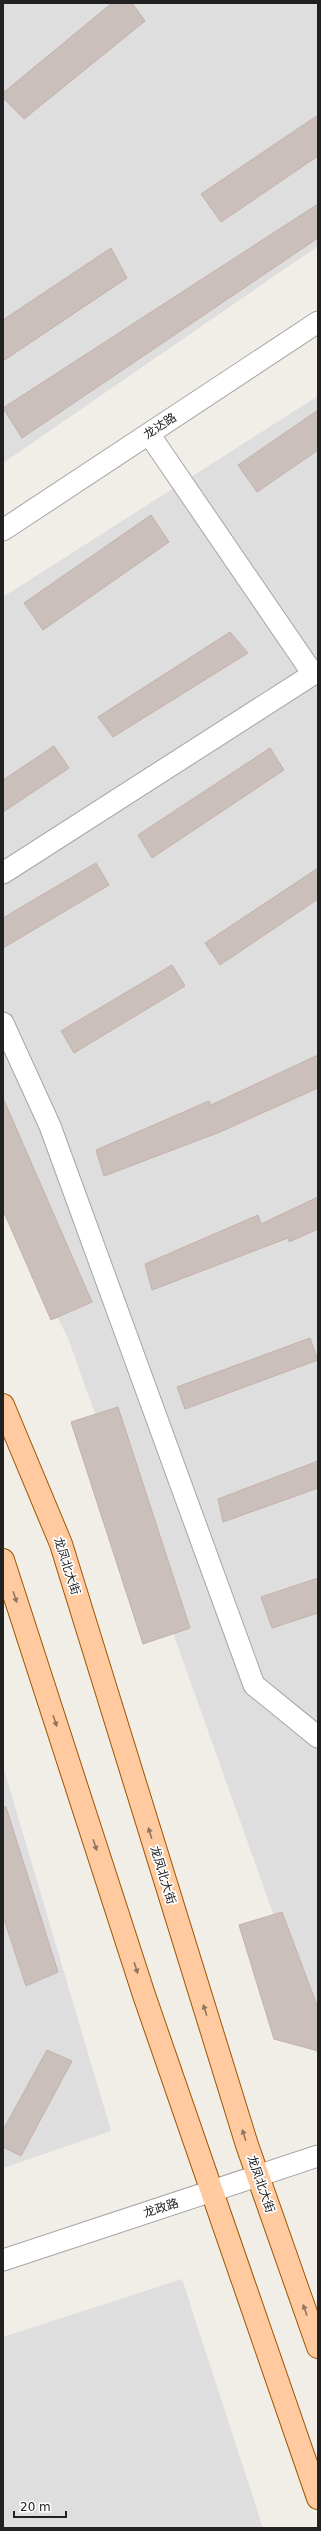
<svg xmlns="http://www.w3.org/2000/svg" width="321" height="2531" viewBox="0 0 321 2531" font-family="'DejaVu Sans','Noto Sans SC',sans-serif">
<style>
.residential{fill:#dfdede}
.building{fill:#cabfba;stroke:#c4b1a9}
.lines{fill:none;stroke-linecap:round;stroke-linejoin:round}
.minor-casing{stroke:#a5a5a5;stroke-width:23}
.major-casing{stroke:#9e5600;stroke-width:24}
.minor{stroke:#fff;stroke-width:21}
.major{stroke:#ffca9f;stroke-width:22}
.oneway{fill:#907660}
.labels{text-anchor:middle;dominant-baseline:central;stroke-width:3.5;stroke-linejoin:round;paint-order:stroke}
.street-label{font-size:12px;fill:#212121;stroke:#fff}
</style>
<rect width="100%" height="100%" fill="#f1ede7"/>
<!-- residential -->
<g class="residential">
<polygon points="3,3 318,3 318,246 3,463"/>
<polygon points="318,396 318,2034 316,2034 68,1338 3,1213 3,597"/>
<polygon points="3,1766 111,2131 3,2168"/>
<polygon points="182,2279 263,2528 3,2528 3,2337"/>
</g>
<!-- building -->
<g class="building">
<polygon points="112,3 132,3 145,21 24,119 3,98 3,93"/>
<polygon points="318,115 318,156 221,222 201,194"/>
<polygon points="318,204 318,238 22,438 3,408"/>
<polygon points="111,248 127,278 3,361 3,320"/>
<polygon points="318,410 318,450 257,492 238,465"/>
<polygon points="151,515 169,542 43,630 24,603"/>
<polygon points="230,632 248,653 113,737 98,717"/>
<polygon points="54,746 69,768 3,812 3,780"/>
<polygon points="270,748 284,770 152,858 138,835"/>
<polygon points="96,863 109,885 3,948 3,918"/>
<polygon points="318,868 318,899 220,965 205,943"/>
<polygon points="172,965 185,986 74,1053 61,1031"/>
<polygon points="318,1055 318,1088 220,1132 104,1176 96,1150 209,1101 211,1105"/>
<polygon points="3,1098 92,1302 51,1320 3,1210"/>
<polygon points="318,1197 318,1229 289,1242 288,1238 152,1290 145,1264 258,1215 261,1224"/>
<polygon points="310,1338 318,1360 185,1409 177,1387"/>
<polygon points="118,1407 190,1628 143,1644 71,1422"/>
<polygon points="318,1461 318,1488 223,1522 218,1499"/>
<polygon points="318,1578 318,1613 272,1628 261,1597"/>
<polygon points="3,1807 6,1807 58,1972 26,1986 3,1916"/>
<polygon points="282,1912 318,2008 318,2051 274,2039 239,1925"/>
<polygon points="47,2050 72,2061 21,2156 3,2147 3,2130"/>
</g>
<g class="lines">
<defs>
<g id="minor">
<polyline points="149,434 313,674"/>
<polyline points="3,530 318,322"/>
<polyline points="3,873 318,671"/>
<polyline points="3,1023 50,1126 254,1685 318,1737"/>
<polyline points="3,2260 318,2156"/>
</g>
<g id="major">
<polyline points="3,1405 61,1544 247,2145 318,2347"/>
<polyline points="3,1560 144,1995 318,2498"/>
</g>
</defs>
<!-- minor casing -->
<use href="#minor" class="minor-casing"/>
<!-- major casing -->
<use href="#major" class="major-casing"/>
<!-- minor -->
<use href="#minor" class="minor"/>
<!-- major -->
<use href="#major" class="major"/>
</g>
<!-- one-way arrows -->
<defs><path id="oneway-solid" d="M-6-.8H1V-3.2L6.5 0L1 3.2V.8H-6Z"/></defs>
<g class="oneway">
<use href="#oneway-solid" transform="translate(15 1597) rotate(72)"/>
<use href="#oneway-solid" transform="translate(55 1721) rotate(72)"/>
<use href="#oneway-solid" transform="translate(150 1833) rotate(-107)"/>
<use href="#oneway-solid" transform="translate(95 1845) rotate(72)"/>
<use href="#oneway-solid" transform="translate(136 1968) rotate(72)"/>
<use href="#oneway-solid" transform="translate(205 2010) rotate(-107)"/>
<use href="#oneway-solid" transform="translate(244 2135) rotate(-107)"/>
<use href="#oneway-solid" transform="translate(305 2310) rotate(-109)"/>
</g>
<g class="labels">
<!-- street labels -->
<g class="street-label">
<text transform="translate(160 426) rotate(-33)">龙达路</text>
<text transform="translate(67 1566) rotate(72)">龙凤北大街</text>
<text transform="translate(163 1875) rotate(73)">龙凤北大街</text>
<text transform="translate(261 2184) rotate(71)">龙凤北大街</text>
<text transform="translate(161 2208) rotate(-18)">龙政路</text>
</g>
</g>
<!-- border -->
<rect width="321" height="2531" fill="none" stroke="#212121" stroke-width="8"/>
<!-- scale -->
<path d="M14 2511v6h52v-6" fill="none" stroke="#212121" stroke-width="2"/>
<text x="20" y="2511" font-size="12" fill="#212121" stroke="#ffffff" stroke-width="3" paint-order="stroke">20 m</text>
</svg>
